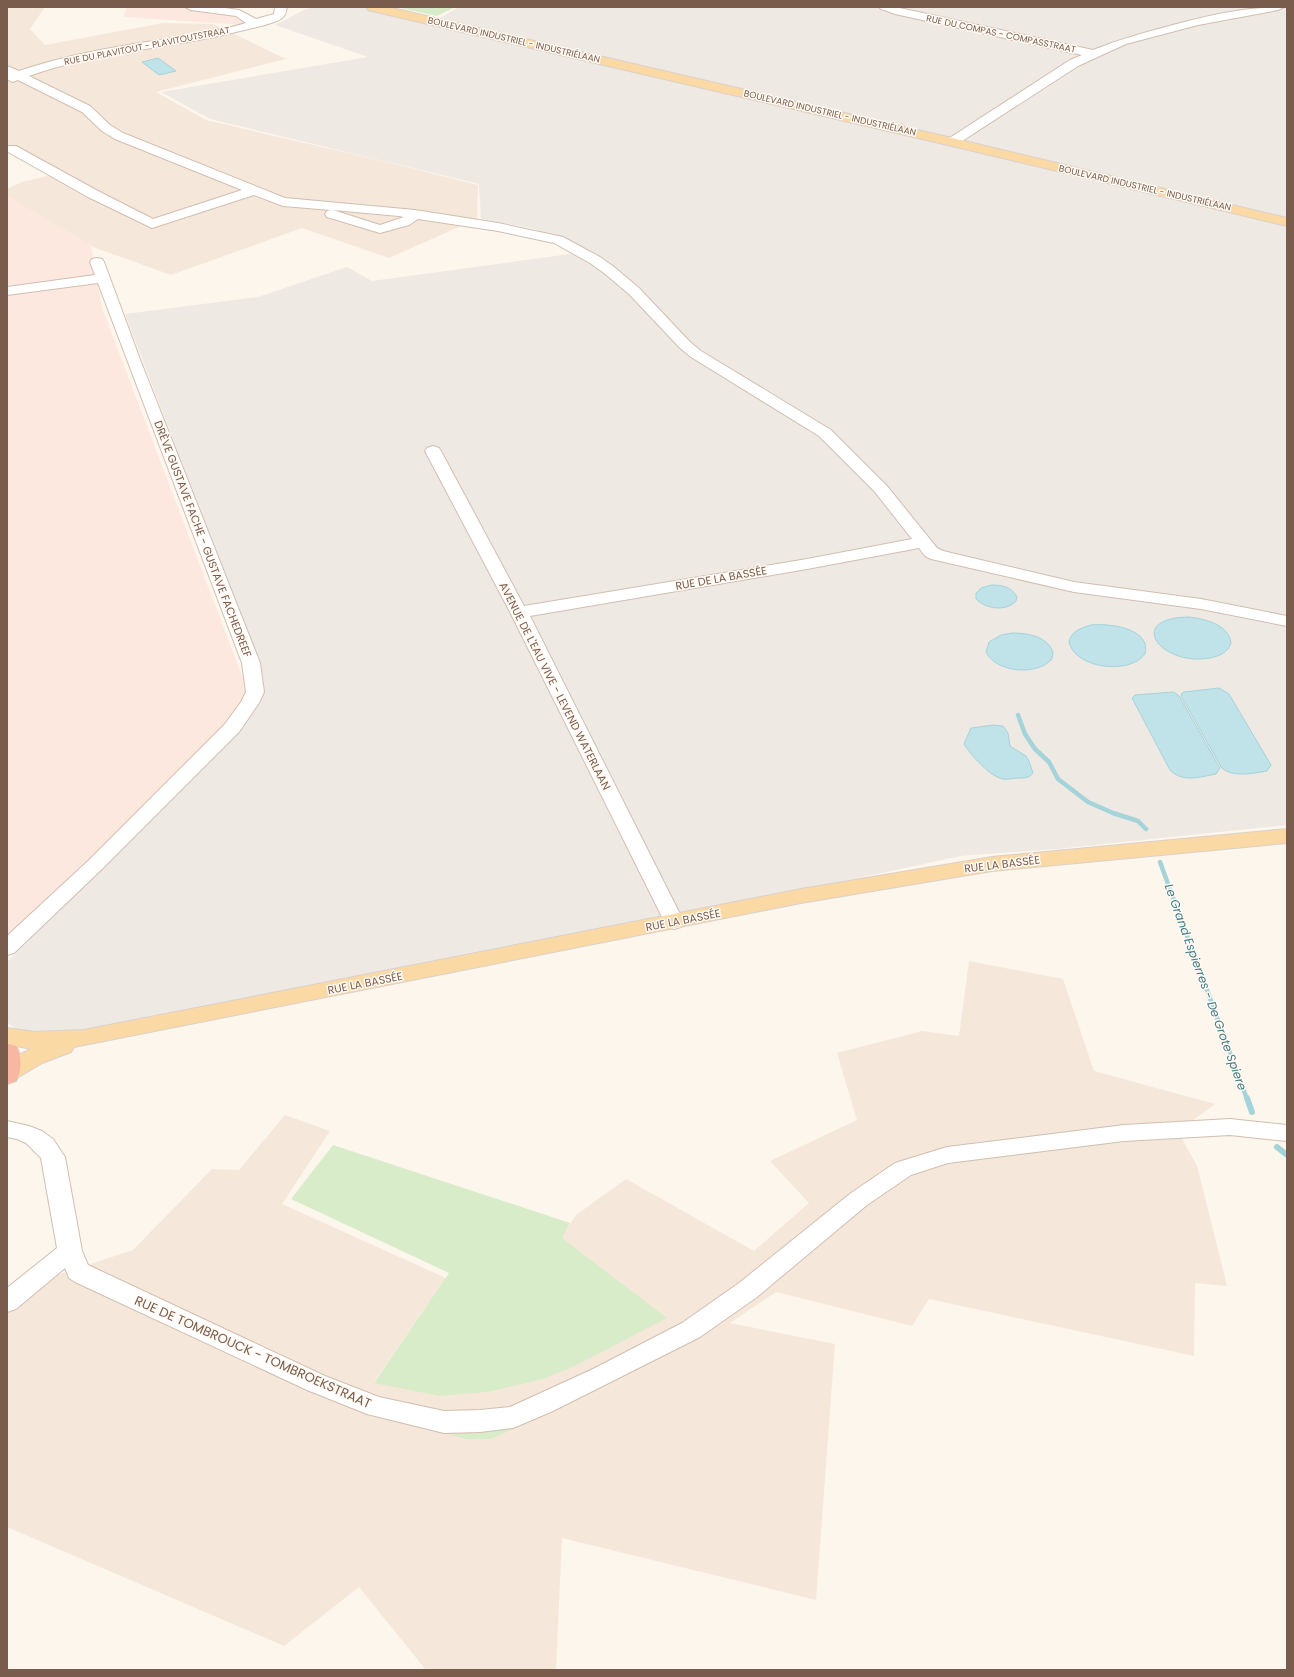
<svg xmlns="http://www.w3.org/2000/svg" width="1294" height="1677" viewBox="0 0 1294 1677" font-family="Poppins,sans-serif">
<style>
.residential{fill:#f5e8da}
.commercial{fill:#fde8e0}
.industrial{fill:#efe9e4}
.green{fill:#d8ecc9}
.water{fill:#bfe3e8;stroke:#a5d3da}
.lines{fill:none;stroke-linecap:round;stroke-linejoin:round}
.stream-far1{stroke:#a5d3da;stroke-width:4.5}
.stream{stroke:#a5d3da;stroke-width:6}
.minor-casing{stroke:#d1beb0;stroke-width:2}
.major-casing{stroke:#dad1cd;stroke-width:2}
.highway-casing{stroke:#dad1cd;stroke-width:2}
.minor{fill:#fff;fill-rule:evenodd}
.major{fill:#fbd9a5;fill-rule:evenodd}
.highway{fill:#f7b7a3;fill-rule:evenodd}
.labels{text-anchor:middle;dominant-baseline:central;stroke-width:3;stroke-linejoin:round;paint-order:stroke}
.far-street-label{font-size:9px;fill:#7a5c4d;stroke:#fffaf3}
.street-label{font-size:11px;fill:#7a5c4d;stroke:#fffaf3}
.water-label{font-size:12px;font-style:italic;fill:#437c86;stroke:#fffaf3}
.near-street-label{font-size:13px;fill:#7a5c4d;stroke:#fffaf3}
</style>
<rect width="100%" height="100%" fill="#fdf6ec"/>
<!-- residential -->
<g class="residential">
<polygon points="7,7 45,7 30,29 45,45 163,23 213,24 286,59 156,92 206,120 387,162 478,185 477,219 389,258 302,228 171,275 82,243 7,196 7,189 22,182 55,174 7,145"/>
<polygon points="969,961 1063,979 1094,1071 1215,1104 1178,1131 1197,1166 1227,1286 1195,1283 1194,1356 929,1299 912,1326 776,1292 730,1323 835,1344 816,1600 562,1538 556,1670 426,1670 359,1587 284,1646 7,1527 7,1310 42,1280 133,1250 212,1169 239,1170 285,1115 330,1131 282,1204 446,1278 374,1382 666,1318 561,1238 576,1215 626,1179 754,1251 809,1203 770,1161 857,1120 837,1053 922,1031 959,1036"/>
</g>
<!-- commercial -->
<g class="commercial">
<polygon points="127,7 195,7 239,13 251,21 245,25 124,17"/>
<polygon points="7,196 91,245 102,308 247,689 241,703 231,717 7,949"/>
</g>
<!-- industrial -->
<polygon class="industrial" points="314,7 362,7 438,19 459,7 1287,7 1287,825 1057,849 961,856 700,912 58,1037 19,1032 7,1022 7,962 245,724 261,702 264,688 263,675 125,314 258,297 347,267 372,281 592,251 532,228 481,219 479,184 210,119 161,92 368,57 275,25 306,9"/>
<!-- green -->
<g class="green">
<polygon points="396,7 455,7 437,16"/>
<polygon points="333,1145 570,1223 562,1238 667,1318 575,1366 543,1379 487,1392 440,1396 374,1383 449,1273 291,1199"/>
<polygon points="523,1422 520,1426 491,1439 466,1439 442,1432"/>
</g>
<!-- water -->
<g class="water">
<polygon points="158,58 176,71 159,75 142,62"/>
<path d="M992 585C1002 585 1012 587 1017 597L1016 601C1006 612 986 609 976 599V593L981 588Z"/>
<path d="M1189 617C1204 619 1229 624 1231 643 1228 653 1219 656 1210 658 1161 667 1124 618 1189 617Z"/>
<path d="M1091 625C1108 623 1152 628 1145 654 1130 675 1075 669 1069 642 1071 631 1081 628 1091 625Z"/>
<path d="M1012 633C1027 633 1047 636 1053 652L1052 659C1038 676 996 673 986 652L989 642 1001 635Z"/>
<path d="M1219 688 1229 694 1271 765 1267 771C1254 773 1233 778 1222 768L1181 696 1182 693 1184 692Z"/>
<path d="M1174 692 1179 696 1220 768 1216 774C1200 777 1183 783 1170 770L1132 698 1135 695Z"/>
<path d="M993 725 1003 726 1008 733 1010 746 1026 756 1029 761 1033 773C1029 778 1025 778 1019 778 1014 778 1008 780 1003 779 990 777 970 754 964 744L971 728Z"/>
</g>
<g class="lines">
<!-- stream-far1 -->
<g class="stream-far1">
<polyline points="1018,715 1025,734 1035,749 1049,762 1058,779 1088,802 1113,813 1138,821 1146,829"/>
<polyline points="1160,862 1247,1099"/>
</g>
<!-- stream -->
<g class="stream">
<polyline points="1247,1098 1252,1112"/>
<polyline points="1277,1147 1287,1155"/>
</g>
<defs>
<g id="minor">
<path d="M185 7H218L239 10 256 19 274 14 275 7H287C286 11 286 15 282 18 277 23 245 30 236 32 167 49 95 52 29 76L90 106 110 125 123 133 285 198 415 210 498 223 563 237 600 257 614 267 639 288 690 342 701 351 831 430 887 486 937 548 943 551 1074 582 1201 599 1287 616V626L1201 609 1074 592 931 559 925 556 919 548 807 569 530 616 684 922 681 927 674 929 667 927 510 612 425 451 427 448 433 446 439 448 441 451 524 606 807 559 912 539 875 492 819 436 691 357 680 348 629 294 604 273 590 263 554 243 498 231 418 219 409 225 380 233 327 217 325 214 327 211 331 210 283 206 254 195 152 228 88 197 8 152V146H16L98 191 153 219 242 190 115 139 102 131 82 112 18 80 12 82 7 79 8 75H7V66L19 71C63 56 108 48 153 41 184 36 216 32 246 23L236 16 191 10ZM333 210 399 216 404 217 380 225Z"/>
<path d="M879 7H895L1093 50C1118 40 1143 33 1169 26 1206 16 1245 7 1284 7L1278 10 1198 25 1126 44 1078 66 956 145H948L946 142 948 139 1070 60 1082 55 895 14 881 9Z"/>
<polygon points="97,258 102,259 104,262 141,362 260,663 264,692 259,703 239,732 102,869 14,953 7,955 7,936 88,861 225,724 241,702 246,692 242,663 98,283 7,295 7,287 95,275 90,262 92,259"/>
<polygon points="1230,1119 1287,1125 1287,1141 1230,1135 1124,1141 948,1163 911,1175 867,1205 757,1297 700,1337 553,1411 513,1428 480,1432 444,1433 367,1414 307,1390 75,1282 69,1278 65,1268 16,1309 7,1312 7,1288 57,1248 41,1158 26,1143 17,1139 7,1137 7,1121 29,1126 42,1131 53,1139 65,1157 82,1251 88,1265 325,1376 379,1397 444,1411 480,1410 510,1407 593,1369 682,1323 739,1283 851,1193 895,1163 947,1147 1124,1125"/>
</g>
<g id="major">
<polygon points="366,7 388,7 952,138 1287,218 1287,226 952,146 372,11 368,10"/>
<polygon points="1287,829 1287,843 992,871 801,903 74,1047 71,1052 42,1063 17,1078 7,1080 7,1061 31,1049 7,1044 7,1028 35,1032 84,1030 801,889 992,857"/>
</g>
<path id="highway" d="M7 1044 16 1046C22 1056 22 1071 16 1081L7 1084Z"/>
</defs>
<!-- minor casing -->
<use href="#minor" class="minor-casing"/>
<!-- major casing -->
<use href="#major" class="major-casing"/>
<!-- highway casing -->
<use href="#highway" class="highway-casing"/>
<!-- minor -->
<use href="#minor" class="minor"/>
<!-- major -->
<use href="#major" class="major"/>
<!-- highway -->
<use href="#highway" class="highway"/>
</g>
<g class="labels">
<!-- far-street labels -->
<g class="far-street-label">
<text transform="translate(1001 34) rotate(12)">RUE DU COMPAS - COMPASSTRAAT</text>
<text transform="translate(514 40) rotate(13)">BOULEVARD INDUSTRIEL - INDUSTRIÉLAAN</text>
<text transform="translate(147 46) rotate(-11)">RUE DU PLAVITOUT - PLAVITOUTSTRAAT</text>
<text transform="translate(830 113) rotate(13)">BOULEVARD INDUSTRIEL - INDUSTRIÉLAAN</text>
<text transform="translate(1145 188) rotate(13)">BOULEVARD INDUSTRIEL - INDUSTRIÉLAAN</text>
</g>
<!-- street labels -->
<g class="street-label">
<text transform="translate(203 539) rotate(69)">DRÈVE GUSTAVE FACHE - GUSTAVE FACHEDREEF</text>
<text transform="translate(721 578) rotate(-10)">RUE DE LA BASSÉE</text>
<text transform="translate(555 686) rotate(63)">AVENUE DE L'EAU VIVE - LEVEND WATERLAAN</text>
<text transform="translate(1002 864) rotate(-7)">RUE LA BASSÉE</text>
<text transform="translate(683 920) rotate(-11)">RUE LA BASSÉE</text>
<text transform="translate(365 983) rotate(-11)">RUE LA BASSÉE</text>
</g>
<!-- water labels -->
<g class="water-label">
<text transform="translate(1206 987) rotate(70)">Le Grand Espierres - De Grote Spiere</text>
</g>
<!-- near-street labels -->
<g class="near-street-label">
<text transform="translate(253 1352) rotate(24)">RUE DE TOMBROUCK - TOMBROEKSTRAAT</text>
</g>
</g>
<!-- border -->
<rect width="1294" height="1677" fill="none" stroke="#7a5c4d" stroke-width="16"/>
</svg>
